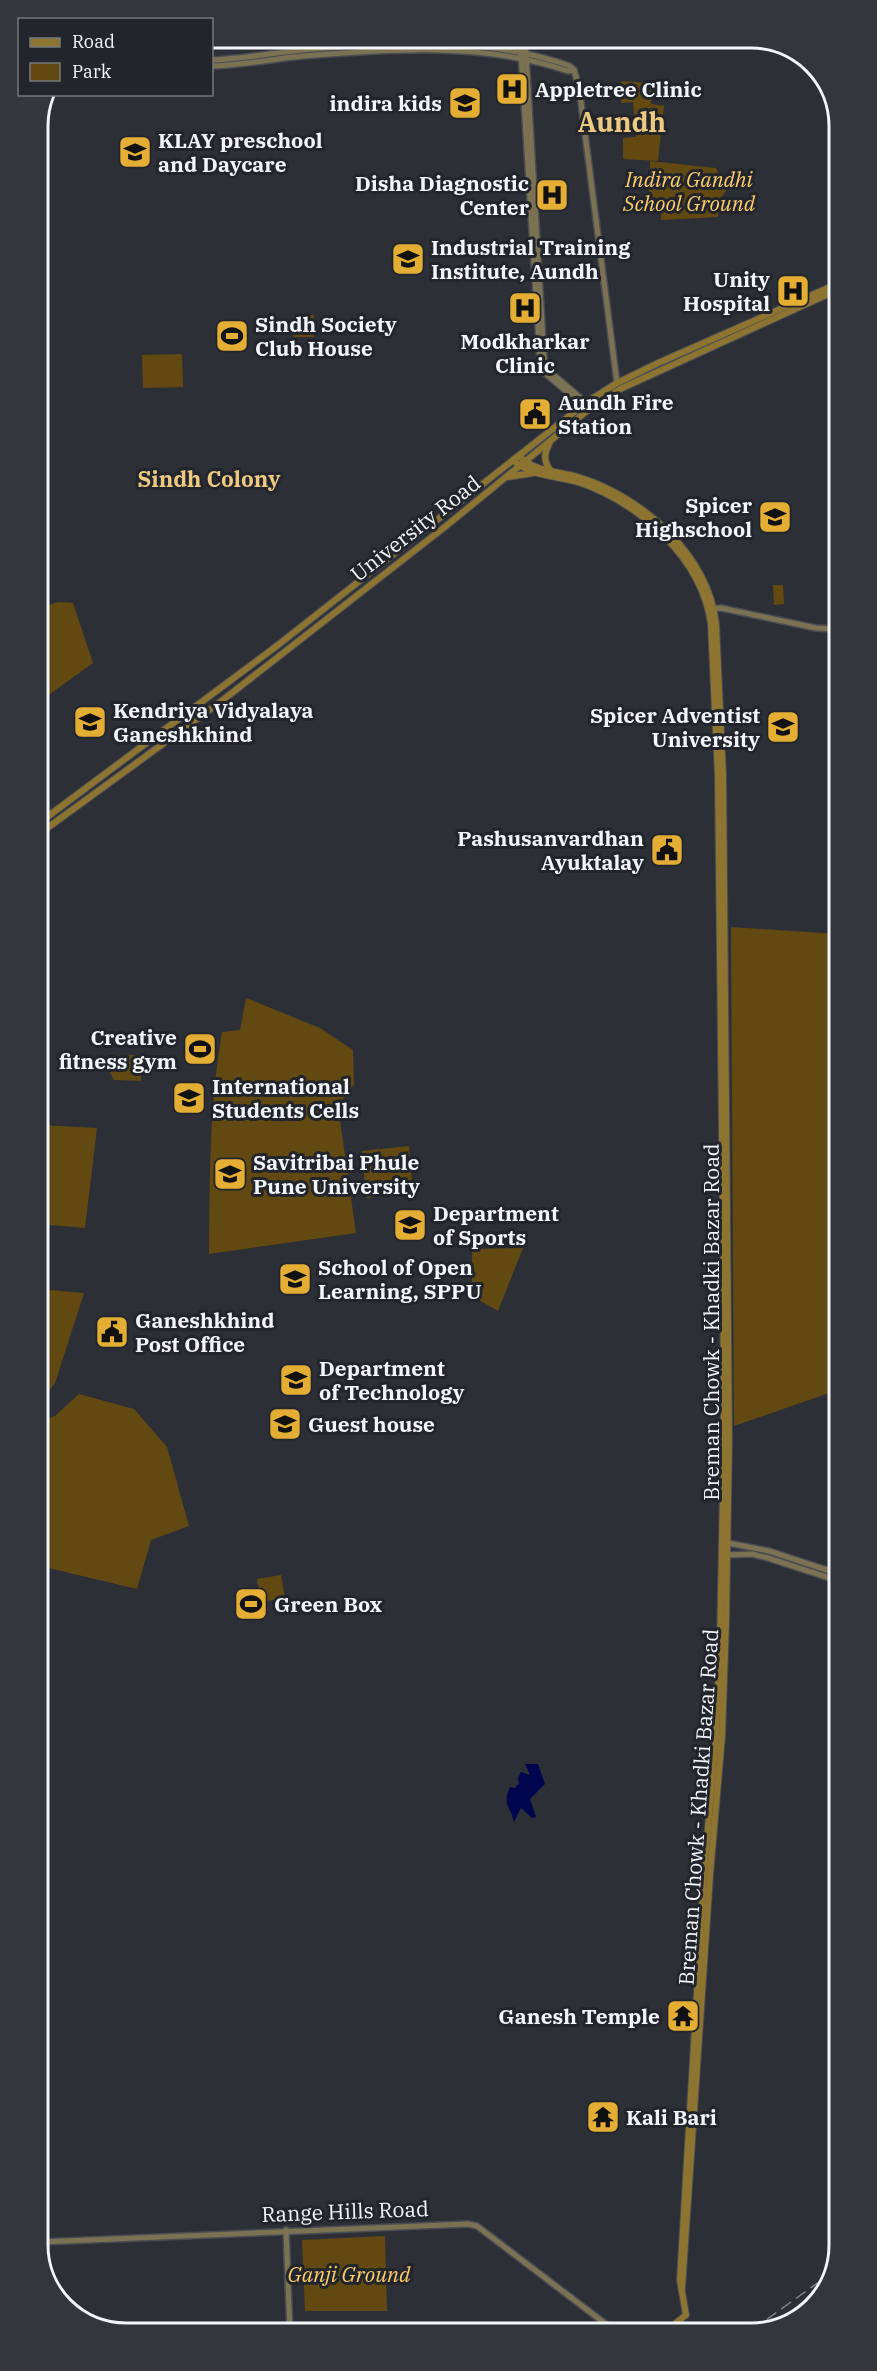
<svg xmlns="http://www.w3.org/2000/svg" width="877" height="2371" viewBox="0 0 877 2371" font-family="'IBM Plex Serif',serif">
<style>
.green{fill:#624912}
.water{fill:#00064e}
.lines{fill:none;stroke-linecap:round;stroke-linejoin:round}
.secondary-casing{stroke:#494c52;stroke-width:8}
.primary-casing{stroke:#494c52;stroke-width:8}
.secondary{stroke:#7b7153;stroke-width:5}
.primary{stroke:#8d7431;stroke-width:6}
.rail{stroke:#878a90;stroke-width:1.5;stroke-dasharray:12 6;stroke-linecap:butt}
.labels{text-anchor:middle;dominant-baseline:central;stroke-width:6;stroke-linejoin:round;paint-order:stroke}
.poi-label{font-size:21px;font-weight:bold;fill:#f2f5f9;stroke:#22252b;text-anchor:start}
.park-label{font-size:21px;font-style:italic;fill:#fccc6d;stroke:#22252b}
.street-label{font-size:21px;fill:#f2f5f9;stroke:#22252b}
.neighbourhood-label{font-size:22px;font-weight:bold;fill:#eec981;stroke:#22252b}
.district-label{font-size:27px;font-weight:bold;fill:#eec981;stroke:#22252b}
.rim{fill:none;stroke:#f2f5f9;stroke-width:3}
</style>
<rect width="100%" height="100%" fill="#2c2f36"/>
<!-- green -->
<g class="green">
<polygon points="621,81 654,83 651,104 664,106 658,161 623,159 623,138 636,137 633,102 621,103"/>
<polygon points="650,161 716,168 726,191 719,200 718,217 661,220 662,199 649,196"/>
<rect x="293" y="315" width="21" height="22"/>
<polygon points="182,354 183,387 143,388 142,355"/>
<polygon points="773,585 783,585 784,604 774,605"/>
<polygon points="59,602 73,603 93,663 39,702 38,608"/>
<polygon points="731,927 838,934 838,1390 734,1426"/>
<path d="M246 998 320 1028 353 1050 354 1084 338 1106 356 1233 209 1254C210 1176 209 1109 222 1032L240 1030Z"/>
<polygon points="114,1055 141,1055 141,1081 114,1080 108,1069"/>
<polygon points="39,1125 97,1128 85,1228 39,1224"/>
<polygon points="409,1146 413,1193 366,1198 362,1151"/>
<polygon points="523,1248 498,1311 472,1296 472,1249"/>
<polygon points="39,1289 84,1293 55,1383 39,1403"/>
<polygon points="79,1394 134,1409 167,1447 189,1526 151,1540 137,1589 40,1566 39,1423 55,1416"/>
<polygon points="281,1575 285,1598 261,1602 257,1579"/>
<polygon points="256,1592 260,1614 247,1617 242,1595"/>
<polygon points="385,2236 387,2311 305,2311 302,2240"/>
</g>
<!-- water -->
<path class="water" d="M525 1764H538L545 1784 530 1799 536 1817 532 1818 521 1808 514 1822C510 1805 502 1804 510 1787L515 1788 519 1783 518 1778 521 1772 530 1775Z"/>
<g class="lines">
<defs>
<g id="secondary">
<polyline points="520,38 540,359 546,374 586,408"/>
<polyline points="525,38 544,358 549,371 591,407"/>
<path d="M212 60C242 59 272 53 303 50 391 42 485 36 570 66L574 70"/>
<path d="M212 66C242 65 273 59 303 56 391 49 484 42 568 71L574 70"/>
<polyline points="574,70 579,87 617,383"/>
<polyline points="711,609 721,608 816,628 837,629"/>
<polyline points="723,1542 769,1551 839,1574"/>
<polyline points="724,1555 752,1554 768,1558 839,1581"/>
<polyline points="286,2230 290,2333"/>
<polyline points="41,2242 468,2224 477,2226 615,2331"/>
</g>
<g id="primary">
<path d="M550 442C544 453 543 460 550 470"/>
<path d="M519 456C534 472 558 471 578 477 643 497 708 555 716 624L723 776 729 1441 726 1621 722 1736 710 1875 682 2288"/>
<path d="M513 460C530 476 557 476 578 482 640 503 702 558 711 624L718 776 723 1219 724 1441 720 1644 716 1736 704 1874 680 2280 686 2315 666 2331"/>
<polyline points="507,477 533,473"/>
<polyline points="39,823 278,645 587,402 617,383 656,364 837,284"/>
<polyline points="39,834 219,703 446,526 588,410 620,389 837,290"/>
</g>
</defs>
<!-- secondary casing -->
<use href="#secondary" class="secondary-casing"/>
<!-- primary casing -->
<use href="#primary" class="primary-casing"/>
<!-- secondary -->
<use href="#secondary" class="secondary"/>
<!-- primary -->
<use href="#primary" class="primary"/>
<!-- rail -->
<polyline class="rail" points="752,2330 830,2274"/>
</g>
<!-- icons -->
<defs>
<symbol id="hospital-square" viewBox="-11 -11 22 22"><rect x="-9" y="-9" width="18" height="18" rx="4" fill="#e4ae35" stroke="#22252b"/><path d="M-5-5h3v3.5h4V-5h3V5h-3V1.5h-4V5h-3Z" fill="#111"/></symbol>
<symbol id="school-square" viewBox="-11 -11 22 22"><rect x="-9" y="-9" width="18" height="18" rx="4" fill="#e4ae35" stroke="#22252b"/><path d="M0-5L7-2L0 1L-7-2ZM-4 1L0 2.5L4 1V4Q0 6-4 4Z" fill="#111"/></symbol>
<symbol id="university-square" viewBox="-11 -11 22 22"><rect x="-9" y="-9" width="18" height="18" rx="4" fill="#e4ae35" stroke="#22252b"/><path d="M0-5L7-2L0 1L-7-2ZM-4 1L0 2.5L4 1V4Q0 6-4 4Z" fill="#111"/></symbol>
<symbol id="stadium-square" viewBox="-11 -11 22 22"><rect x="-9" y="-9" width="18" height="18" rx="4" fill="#e4ae35" stroke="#22252b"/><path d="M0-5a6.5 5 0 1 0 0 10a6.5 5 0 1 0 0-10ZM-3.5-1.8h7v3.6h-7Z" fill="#111"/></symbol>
<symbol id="civic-square" viewBox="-11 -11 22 22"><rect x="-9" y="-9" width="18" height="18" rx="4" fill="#e4ae35" stroke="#22252b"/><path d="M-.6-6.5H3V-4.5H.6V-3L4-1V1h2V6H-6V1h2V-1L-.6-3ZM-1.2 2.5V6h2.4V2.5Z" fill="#111"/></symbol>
<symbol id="temple-square" viewBox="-11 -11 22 22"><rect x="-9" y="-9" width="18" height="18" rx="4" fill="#e4ae35" stroke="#22252b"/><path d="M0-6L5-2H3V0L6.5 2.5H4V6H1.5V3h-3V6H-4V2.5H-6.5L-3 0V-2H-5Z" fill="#111"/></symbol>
</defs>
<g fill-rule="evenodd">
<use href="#hospital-square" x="493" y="70" width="38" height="38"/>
<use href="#school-square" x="446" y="84" width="38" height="38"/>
<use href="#school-square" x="116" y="133" width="38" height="38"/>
<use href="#hospital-square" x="533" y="176" width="38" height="38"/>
<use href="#university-square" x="389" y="240" width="38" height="38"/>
<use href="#hospital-square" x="774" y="272" width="38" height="38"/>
<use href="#hospital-square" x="506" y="289" width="38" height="38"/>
<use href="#stadium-square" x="213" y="317" width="38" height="38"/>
<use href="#civic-square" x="516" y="395" width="38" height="38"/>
<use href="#school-square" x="756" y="498" width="38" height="38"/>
<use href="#school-square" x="71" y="703" width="38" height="38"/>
<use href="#university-square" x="764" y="708" width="38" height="38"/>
<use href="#civic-square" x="648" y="831" width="38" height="38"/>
<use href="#stadium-square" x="181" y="1030" width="38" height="38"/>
<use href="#university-square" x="170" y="1079" width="38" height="38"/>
<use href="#university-square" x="211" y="1155" width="38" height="38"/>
<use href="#university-square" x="391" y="1206" width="38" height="38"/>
<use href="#university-square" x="276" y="1260" width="38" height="38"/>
<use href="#civic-square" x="93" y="1313" width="38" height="38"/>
<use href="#university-square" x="277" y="1361" width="38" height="38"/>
<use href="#university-square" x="266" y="1405" width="38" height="38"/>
<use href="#stadium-square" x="232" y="1585" width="38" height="38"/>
<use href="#temple-square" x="664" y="1997" width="38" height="38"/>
<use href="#temple-square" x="584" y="2098" width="38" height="38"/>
</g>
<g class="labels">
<!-- poi labels -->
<g class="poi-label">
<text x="535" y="89">Appletree Clinic</text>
<text x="442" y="103" text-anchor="end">indira kids</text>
<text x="158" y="140">KLAY preschool<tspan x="158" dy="24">and Daycare</tspan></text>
<text x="529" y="183" text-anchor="end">Disha Diagnostic<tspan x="529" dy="24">Center</tspan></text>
<text x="431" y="247">Industrial Training<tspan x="431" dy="24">Institute, Aundh</tspan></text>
<text x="770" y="279" text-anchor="end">Unity<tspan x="770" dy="24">Hospital</tspan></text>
<text x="255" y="324">Sindh Society<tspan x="255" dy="24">Club House</tspan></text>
<text x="525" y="341" text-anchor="middle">Modkharkar<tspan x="525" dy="24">Clinic</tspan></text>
<text x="558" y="402">Aundh Fire<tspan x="558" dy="24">Station</tspan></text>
<text x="752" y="505" text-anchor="end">Spicer<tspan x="752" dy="24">Highschool</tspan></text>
<text x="113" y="710">Kendriya Vidyalaya<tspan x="113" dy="24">Ganeshkhind</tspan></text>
<text x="760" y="715" text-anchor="end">Spicer Adventist<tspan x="760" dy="24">University</tspan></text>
<text x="644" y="838" text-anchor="end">Pashusanvardhan<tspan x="644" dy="24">Ayuktalay</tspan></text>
<text x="177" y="1037" text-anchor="end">Creative<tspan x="177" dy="24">fitness gym</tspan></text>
<text x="212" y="1086">International<tspan x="212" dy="24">Students Cells</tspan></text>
<text x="253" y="1162">Savitribai Phule<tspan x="253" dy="24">Pune University</tspan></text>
<text x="433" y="1213">Department<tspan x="433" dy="24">of Sports</tspan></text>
<text x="318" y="1267">School of Open<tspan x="318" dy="24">Learning, SPPU</tspan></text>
<text x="135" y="1320">Ganeshkhind<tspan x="135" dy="24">Post Office</tspan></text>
<text x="319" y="1368">Department<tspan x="319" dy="24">of Technology</tspan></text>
<text x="308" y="1424">Guest house</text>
<text x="274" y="1604">Green Box</text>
<text x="660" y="2016" text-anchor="end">Ganesh Temple</text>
<text x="626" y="2117">Kali Bari</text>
</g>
<!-- park labels -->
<g class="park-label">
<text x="689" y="179">Indira Gandhi<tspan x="689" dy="24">School Ground</tspan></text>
<text x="349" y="2274">Ganji Ground</text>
</g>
<!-- street labels -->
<g class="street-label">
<text transform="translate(415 528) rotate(-38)">University Road</text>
<text transform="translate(711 1322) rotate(-90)">Breman Chowk - Khadki Bazar Road</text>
<text transform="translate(698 1807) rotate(-86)">Breman Chowk - Khadki Bazar Road</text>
<text transform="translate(345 2211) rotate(-2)">Range Hills Road</text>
</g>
<!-- neighbourhood labels -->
<g class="neighbourhood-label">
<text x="209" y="478">Sindh Colony</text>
</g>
<!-- district labels -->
<g class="district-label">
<text x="622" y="121">Aundh</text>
</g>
</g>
<!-- crop -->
<path d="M0 0H877V2371H0ZM126 48H751A78 78 0 0 1 829 126V2245A78 78 0 0 1 751 2323H126A78 78 0 0 1 48 2245V126A78 78 0 0 1 126 48Z" fill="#33363b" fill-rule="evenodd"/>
<path class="rim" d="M126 48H751A78 78 0 0 1 829 126V2245A78 78 0 0 1 751 2323H126A78 78 0 0 1 48 2245V126A78 78 0 0 1 126 48Z"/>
<!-- legend -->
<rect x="18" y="18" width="195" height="78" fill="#22252b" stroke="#75787d" stroke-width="1.5"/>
<rect x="30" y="38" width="30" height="9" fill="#8d7431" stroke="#75787d" stroke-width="1.5"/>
<text x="72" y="48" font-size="18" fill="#f2f5f9">Road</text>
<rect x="30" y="63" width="30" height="18" fill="#624912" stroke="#75787d" stroke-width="1.5"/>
<text x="72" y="78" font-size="18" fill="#f2f5f9">Park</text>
</svg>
